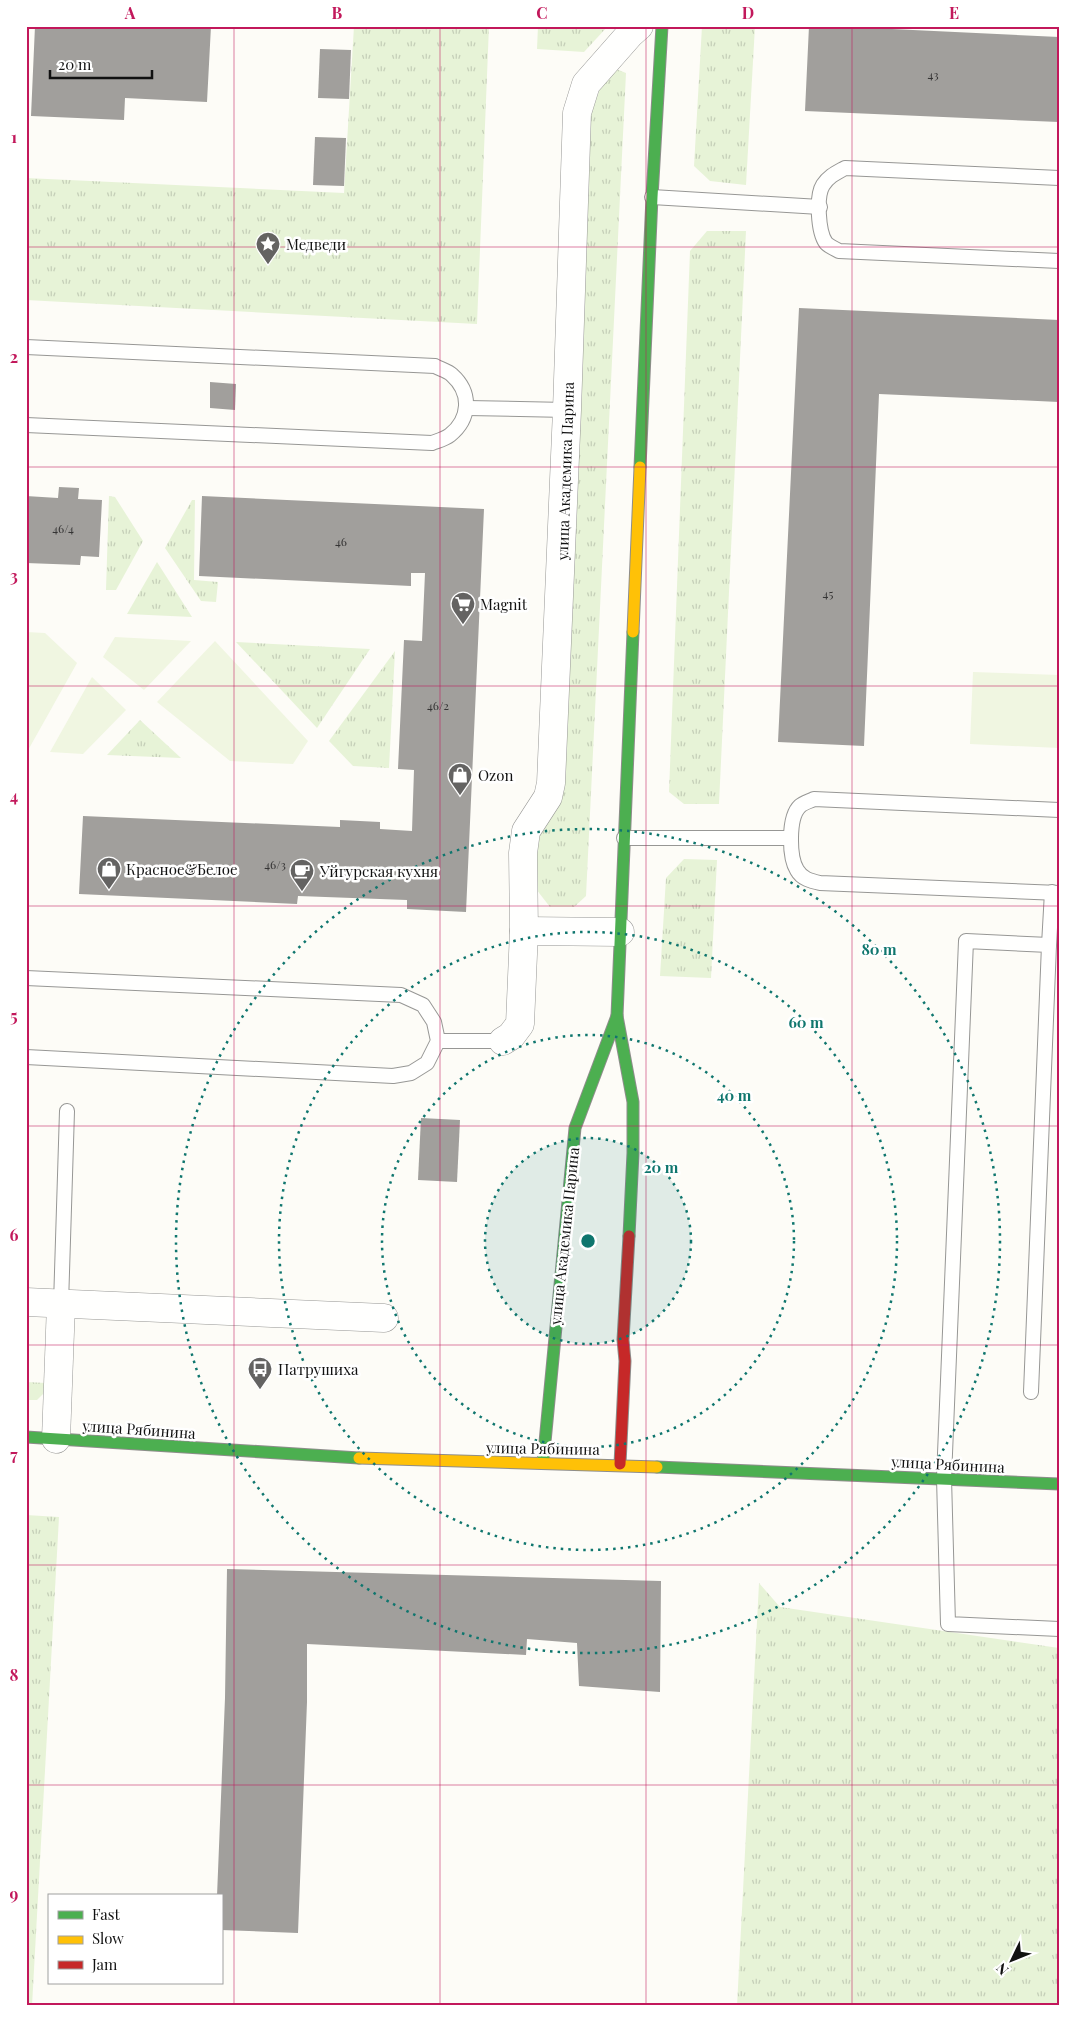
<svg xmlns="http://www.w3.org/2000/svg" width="1085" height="2032" viewBox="0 0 1085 2032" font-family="'Playfair Display',serif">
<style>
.grass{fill:url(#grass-tufts)}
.pitch{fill:#f0f6e1}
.building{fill:#a19f9c}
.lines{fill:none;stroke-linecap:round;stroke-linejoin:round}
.lane-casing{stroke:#979795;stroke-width:16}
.street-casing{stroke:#979795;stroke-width:29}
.fast-casing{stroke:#8e8d8b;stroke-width:13}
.slow-casing{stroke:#8e8d8b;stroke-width:13}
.jam-casing{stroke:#8e8d8b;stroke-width:13}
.lane{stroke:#fffffe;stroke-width:14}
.street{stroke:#fffffe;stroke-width:28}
.fast{stroke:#4caf50;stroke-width:11}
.slow{stroke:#ffc107;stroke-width:11}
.jam{stroke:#c62828;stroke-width:11}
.grid{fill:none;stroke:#c2185b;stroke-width:1;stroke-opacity:0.55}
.ring{fill:none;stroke:#0f766e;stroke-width:2.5;stroke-dasharray:2.5 5}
.labels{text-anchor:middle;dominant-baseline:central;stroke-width:5;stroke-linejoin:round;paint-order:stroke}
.number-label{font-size:12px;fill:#353434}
.poi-label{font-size:15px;fill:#111;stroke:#fff;text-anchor:start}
.street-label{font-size:15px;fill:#111;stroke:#fff}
.centre{fill:#0f766e;stroke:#fff;stroke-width:2.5}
.ring-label{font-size:15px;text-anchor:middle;font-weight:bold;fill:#0f766e;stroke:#fff;stroke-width:5;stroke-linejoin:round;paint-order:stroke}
.neatline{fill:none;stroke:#c2185b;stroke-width:2}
.grid-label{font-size:16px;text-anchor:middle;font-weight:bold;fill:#c2185b}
</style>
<defs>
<pattern id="grass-tufts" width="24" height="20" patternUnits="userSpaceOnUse" patternTransform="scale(1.25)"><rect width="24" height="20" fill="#e7f3d7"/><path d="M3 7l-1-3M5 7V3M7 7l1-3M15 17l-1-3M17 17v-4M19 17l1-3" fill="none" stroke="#c5cfb8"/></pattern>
</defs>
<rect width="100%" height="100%" fill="#fdfcf7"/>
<!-- grass -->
<g class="grass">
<polygon points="354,26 489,26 477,324 26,300 26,178 344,193"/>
<polygon points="538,26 608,26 584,52 537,49"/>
<polygon points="702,26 755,26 746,185 710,181 694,166"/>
<polygon points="616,69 626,73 586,896 574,907 550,907 536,889 535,850 541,831 560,793 591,113 601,86"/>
<polygon points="707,231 746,231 719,804 684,804 669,792 690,251"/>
<polygon points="109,496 115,497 143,541 116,590 106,590"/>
<polygon points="192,500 195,500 194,580 218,582 216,602 201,601 165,548"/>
<polygon points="157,562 192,617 127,614"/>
<polygon points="236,642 370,649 317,728"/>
<polygon points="395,651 389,768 353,766 329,741"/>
<polygon points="140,720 181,758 107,755"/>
<polygon points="684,859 717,860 711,978 660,976 666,878"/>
<polygon points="26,1382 46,1383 44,1393 37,1400 26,1400"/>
<polygon points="26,1515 59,1517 32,2006 26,2006"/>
<polygon points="759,1583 780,1607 1059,1648 1059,2006 737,2006"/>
</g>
<!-- pitch -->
<g class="pitch">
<polygon points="26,632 45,633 77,663 27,752"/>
<polygon points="115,637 191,641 144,690 103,657"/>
<polygon points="215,641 308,741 293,764 230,761 157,702"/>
<polygon points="973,672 1059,675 1059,748 970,744"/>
<polygon points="92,677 126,710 83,754 50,752"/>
</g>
<!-- building -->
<g class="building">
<polygon points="35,26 211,26 207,102 125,98 124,120 31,116"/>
<polygon points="809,26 892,26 892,29 1059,37 1059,122 805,111"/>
<polygon points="320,49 351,50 349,99 318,98"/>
<polygon points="315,137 346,138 344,186 313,185"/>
<polygon points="799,308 1059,320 1059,402 879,394 864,746 778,742"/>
<polygon points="210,382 236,384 235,410 210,408"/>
<polygon points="59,487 79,488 78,499 102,500 99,557 81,556 80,565 26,563 26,496 58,498"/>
<polygon points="202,496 484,509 466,912 407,909 407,900 298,896 297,904 79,894 83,816 340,827 340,820 380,822 380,829 412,831 414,770 398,769 404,640 422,641 425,573 411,573 411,586 199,576"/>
<polygon points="421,1118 460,1120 457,1182 418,1180"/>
<polygon points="227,1569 661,1581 660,1692 579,1686 577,1643 527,1639 526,1655 307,1644 307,1702 298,1933 221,1930 221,1896 217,1896 225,1698"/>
</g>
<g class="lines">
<defs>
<g id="lane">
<path d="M1059 178 845 168C836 173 829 176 823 185 816 196 818 232 826 243 829 246 835 249 839 251L1059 261"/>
<polyline points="652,197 820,207"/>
<path d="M26 347 435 366C440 369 448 371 452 375 472 393 470 419 450 435 445 439 437 441 432 443L26 425"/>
<polyline points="467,408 567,410"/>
<path d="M1059 810 814 799C810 801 803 803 800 806 788 817 789 857 797 870 802 879 811 881 820 883L1059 893"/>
<polyline points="624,838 791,838"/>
<polyline points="1049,945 1052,892"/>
<polyline points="26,978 401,995 423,1005 434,1022 438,1041 427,1063 411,1073 393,1076 26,1057"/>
<polyline points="438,1041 503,1041"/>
<polyline points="61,1304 67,1111"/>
<polyline points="1031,1392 1049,945 966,941 944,1478 948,1624 1059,1629"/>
</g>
<g id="street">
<polyline points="524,931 620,932"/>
<polyline points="503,1041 511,1036 520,1024 524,931 523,853 526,831 548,797 551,783 567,410 577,113 586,84 630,34 639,26"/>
<polyline points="26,1302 384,1318"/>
<polyline points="56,1439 61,1304"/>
</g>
<g id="fast">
<polyline points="640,467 652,197 662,26"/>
<polyline points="629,1236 633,1153 633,1102 617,1016 633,632"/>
<polyline points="26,1437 359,1458"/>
<polyline points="543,1463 575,1128 617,1016"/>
<polyline points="657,1467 1059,1484"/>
</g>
<g id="slow">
<polyline points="633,632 640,467"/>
<polyline points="359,1458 657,1467"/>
</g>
<polyline id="jam" points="620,1464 625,1361 623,1340 629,1236"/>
</defs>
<!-- lane casing -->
<use href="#lane" class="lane-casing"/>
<!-- street casing -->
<use href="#street" class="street-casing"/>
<!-- fast casing -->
<use href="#fast" class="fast-casing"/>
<!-- slow casing -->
<use href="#slow" class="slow-casing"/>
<!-- jam casing -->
<use href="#jam" class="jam-casing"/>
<!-- lane -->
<use href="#lane" class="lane"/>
<!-- street -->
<use href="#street" class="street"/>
<!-- fast -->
<use href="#fast" class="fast"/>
<!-- slow -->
<use href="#slow" class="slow"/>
<!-- jam -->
<use href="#jam" class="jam"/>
</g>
<!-- grid -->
<path class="grid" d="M234 26V2006M440 26V2006M646 26V2006M852 26V2006M26 247H1059M26 467H1059M26 686H1059M26 906H1059M26 1126H1059M26 1345H1059M26 1565H1059M26 1785H1059"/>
<!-- distance rings -->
<circle cx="588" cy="1241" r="103" fill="#0f766e" fill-opacity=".12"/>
<g class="ring">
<circle cx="588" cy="1241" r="103"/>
<circle cx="588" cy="1241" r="206"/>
<circle cx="588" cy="1241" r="309"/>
<circle cx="588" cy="1241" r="412"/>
</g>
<!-- icons -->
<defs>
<symbol id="sight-pin" viewBox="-11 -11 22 30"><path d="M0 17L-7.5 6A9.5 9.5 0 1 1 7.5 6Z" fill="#646362" stroke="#fff"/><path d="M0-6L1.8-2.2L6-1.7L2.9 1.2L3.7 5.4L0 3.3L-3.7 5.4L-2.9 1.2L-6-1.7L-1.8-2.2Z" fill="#fff"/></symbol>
<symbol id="supermarket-pin" viewBox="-11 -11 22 30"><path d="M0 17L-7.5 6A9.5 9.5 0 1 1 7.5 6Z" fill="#646362" stroke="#fff"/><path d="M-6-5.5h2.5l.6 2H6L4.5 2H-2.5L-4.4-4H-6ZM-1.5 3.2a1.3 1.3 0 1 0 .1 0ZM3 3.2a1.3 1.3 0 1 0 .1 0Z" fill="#fff"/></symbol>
<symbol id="shop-pin" viewBox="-11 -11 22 30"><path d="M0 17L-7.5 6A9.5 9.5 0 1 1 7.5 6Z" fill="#646362" stroke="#fff"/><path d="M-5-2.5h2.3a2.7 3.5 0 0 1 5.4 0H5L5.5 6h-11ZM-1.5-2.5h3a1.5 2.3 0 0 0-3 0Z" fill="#fff"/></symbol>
<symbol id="cafe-pin" viewBox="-11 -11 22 30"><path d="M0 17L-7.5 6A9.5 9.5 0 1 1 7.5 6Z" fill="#646362" stroke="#fff"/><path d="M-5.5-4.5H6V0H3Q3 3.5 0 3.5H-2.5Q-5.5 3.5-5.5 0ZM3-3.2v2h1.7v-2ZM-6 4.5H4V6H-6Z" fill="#fff"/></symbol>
<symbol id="bus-pin" viewBox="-11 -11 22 30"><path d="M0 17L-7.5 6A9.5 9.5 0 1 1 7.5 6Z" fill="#646362" stroke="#fff"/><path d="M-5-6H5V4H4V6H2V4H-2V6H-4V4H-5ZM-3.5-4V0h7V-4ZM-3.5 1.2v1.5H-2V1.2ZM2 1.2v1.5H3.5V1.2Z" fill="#fff"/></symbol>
</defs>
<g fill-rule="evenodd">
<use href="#sight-pin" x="254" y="230" width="28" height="38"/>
<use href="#supermarket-pin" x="449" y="590" width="28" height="38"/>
<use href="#shop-pin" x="446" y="761" width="28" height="38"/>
<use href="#shop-pin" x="95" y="855" width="28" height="38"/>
<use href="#cafe-pin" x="288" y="857" width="28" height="38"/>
<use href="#bus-pin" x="246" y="1355" width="28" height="38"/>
</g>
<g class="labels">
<!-- number labels -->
<g class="number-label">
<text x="933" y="74">43</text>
<text x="63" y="528">46/4</text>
<text x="341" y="541">46</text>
<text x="828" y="593">45</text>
<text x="438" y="705">46/2</text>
<text x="275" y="864">46/3</text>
</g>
<!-- poi labels -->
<g class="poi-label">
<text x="286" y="244">Медведи</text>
<text x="480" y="604">Magnit</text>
<text x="478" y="775">Ozon</text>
<text x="126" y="869">Красное&amp;Белое</text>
<text x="320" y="871">Уйгурская кухня</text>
<text x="278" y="1369">Патрушиха</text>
</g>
<!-- street labels -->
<g class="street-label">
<text transform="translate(565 471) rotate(-88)">улица Академика Парина</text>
<text transform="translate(564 1236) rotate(-84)">улица Академика Парина</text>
<text transform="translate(139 1429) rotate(4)">улица Рябинина</text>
<text transform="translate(543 1448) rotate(1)">улица Рябинина</text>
<text transform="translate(948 1464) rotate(3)">улица Рябинина</text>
</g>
</g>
<circle cx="588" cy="1241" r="8" class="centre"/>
<g class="ring-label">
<text x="879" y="955">80 m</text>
<text x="806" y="1028">60 m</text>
<text x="734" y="1101">40 m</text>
<text x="661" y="1173">20 m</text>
</g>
<!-- border -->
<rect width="1085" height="2032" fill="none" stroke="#ffffff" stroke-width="55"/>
<!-- legend -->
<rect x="48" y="1894" width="175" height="90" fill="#ffffff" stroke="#a0a0a0"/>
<rect x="58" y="1911" width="25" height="8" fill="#4caf50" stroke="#a0a0a0"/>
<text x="92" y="1920" font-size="15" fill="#111111">Fast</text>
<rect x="58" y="1936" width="25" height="8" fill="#ffc107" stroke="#a0a0a0"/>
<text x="92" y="1944" font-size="15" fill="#111111">Slow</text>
<rect x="58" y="1961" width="25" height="8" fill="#c62828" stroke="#a0a0a0"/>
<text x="92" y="1970" font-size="15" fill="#111111">Jam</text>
<!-- north arrow -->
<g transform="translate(1012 1960) rotate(227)" stroke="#ffffff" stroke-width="4" paint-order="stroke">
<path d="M0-4L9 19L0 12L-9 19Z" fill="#111111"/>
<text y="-8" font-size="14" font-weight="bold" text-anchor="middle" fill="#111111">N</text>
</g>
<!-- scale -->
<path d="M50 70v8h102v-8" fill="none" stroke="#111111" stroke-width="2.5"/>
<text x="58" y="70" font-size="15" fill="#111111" stroke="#ffffff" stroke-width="4" paint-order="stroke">20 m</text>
<rect x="28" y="28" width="1030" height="1976" class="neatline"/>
<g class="grid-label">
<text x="130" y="19">A</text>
<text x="337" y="19">B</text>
<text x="542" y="19">C</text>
<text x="748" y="19">D</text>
<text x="954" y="19">E</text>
<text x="14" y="143">1</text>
<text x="14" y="363">2</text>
<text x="14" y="582">3</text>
<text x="14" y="802">4</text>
<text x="14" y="1022">5</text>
<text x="14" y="1241">6</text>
<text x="14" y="1461">7</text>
<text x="14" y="1681">8</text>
<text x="14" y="1900">9</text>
</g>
</svg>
